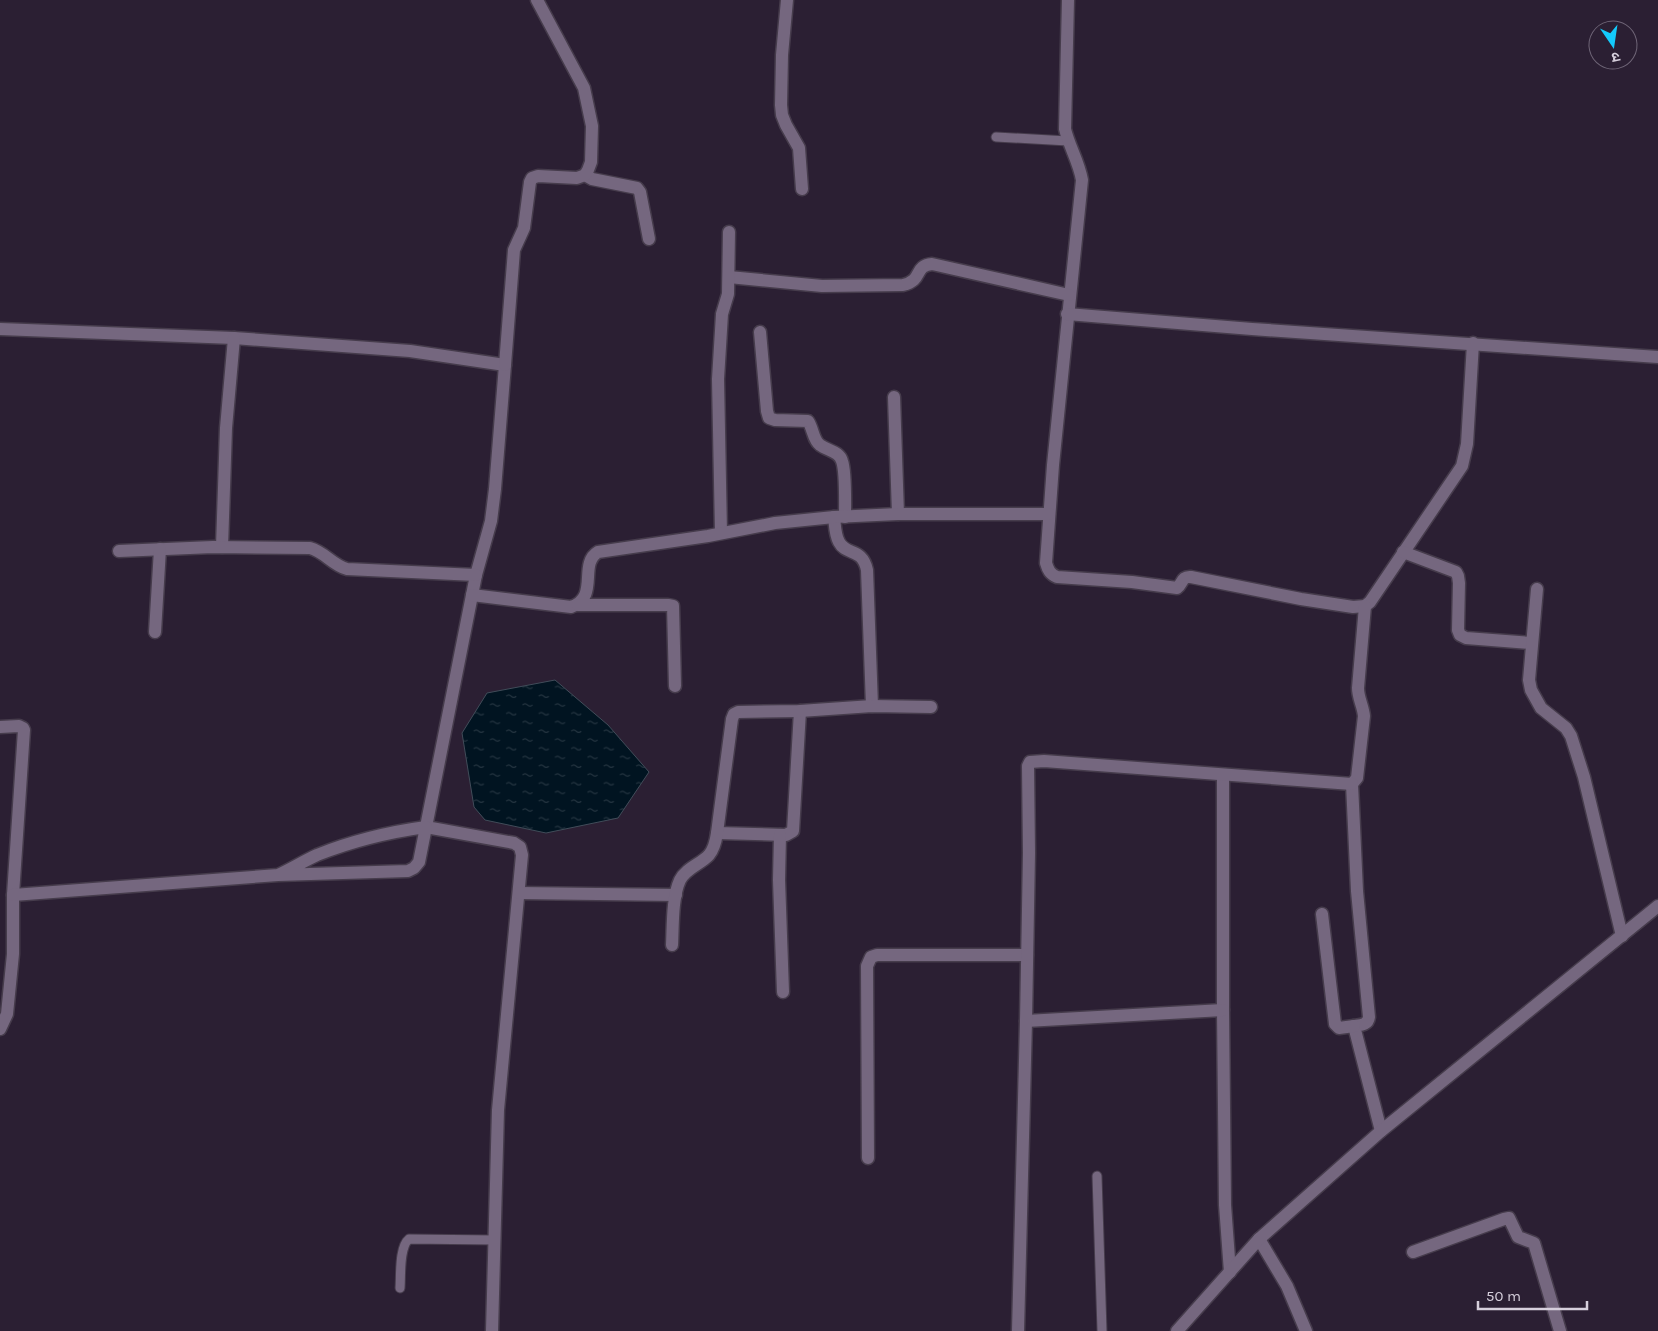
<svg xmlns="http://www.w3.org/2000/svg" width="1658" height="1331" viewBox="0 0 1658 1331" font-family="Karla,'Noto Sans Devanagari',sans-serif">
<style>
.water{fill:url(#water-ripples);stroke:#414c59}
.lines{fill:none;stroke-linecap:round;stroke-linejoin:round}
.service-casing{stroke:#463c4c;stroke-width:11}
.minor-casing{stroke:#463c4c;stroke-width:15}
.service{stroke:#75677f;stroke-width:9}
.minor{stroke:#75677f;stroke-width:12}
</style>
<defs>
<pattern id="water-ripples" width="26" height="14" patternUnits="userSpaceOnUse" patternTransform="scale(1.25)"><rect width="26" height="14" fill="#011421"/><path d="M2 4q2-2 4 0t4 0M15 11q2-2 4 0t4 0" fill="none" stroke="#253541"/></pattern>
</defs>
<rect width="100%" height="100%" fill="#2b1f33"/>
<!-- water -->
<polygon class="water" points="555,680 608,725 649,772 618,818 546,833 485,820 474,807 462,733 487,693"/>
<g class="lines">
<defs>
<g id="service">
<polyline points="996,137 1068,141"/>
<polyline points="1097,1176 1102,1331"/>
<path d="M400 1288C401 1275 399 1247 409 1239L495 1240"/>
</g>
<g id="minor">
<polyline points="787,0 782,55 781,105 782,115 786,125 799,148 802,189"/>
<path d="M1068 0 1065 129C1069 146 1079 162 1082 180L1053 465 1046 563C1048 570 1050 574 1057 577L1132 582 1177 588C1183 584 1181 576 1191 577L1301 599 1353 607 1365 606 1370 602 1462 466 1467 444 1473 343"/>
<polyline points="585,175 592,179 637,188 640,192 649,239"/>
<path d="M729 277 822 286 903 285C924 280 913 266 932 264L1069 295"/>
<polyline points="1067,314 1252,329 1658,357"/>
<polyline points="0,329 234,338 410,351 505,365 495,489 491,521 476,575 426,827 514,843 520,847 522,855 498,1110 492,1331"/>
<path d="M760 332 767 411 769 418 775 420 808 421C813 428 813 440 820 445 828 451 839 451 842 461 846 472 845 503 845 517"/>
<polyline points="505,365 514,250 524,228 530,182 532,178 538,176 577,178 585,175 588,170 591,162 592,126 584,88 537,0"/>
<polyline points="894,397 898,514"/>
<path d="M834 517C835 525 835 535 839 542 846 556 862 547 867 570L872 706"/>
<polyline points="721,533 718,379 722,314 728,294 729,232"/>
<polyline points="222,547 226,428 234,338"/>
<path d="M119 551 213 547 310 548C325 552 332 565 347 569L476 575"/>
<polyline points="1403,552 1456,572 1458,576 1459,583 1458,630 1460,635 1466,638 1531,643"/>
<polyline points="1537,589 1529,680 1531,690 1541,708 1566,728 1571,736 1584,777 1622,936"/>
<path d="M472 595 571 607C600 597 578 564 598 552L708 536 775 523 834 517 898 514H1049"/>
<polyline points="578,605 668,605 673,606 675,686"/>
<path d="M1365 606 1358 688C1358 698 1363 706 1364 716L1357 778 1352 784 1357 891 1369 1017C1368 1025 1361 1025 1354 1026L1381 1131"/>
<polyline points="155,632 160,549"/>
<polyline points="0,727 19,726 23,728 24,730 13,895 13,954 7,1014 0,1029"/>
<polyline points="1223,775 1223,1010 1225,1205 1230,1272"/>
<polyline points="717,833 786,835 793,831 800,711"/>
<polyline points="780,835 779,880 783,992"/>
<polyline points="519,893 676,895"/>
<path d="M13 895 278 875 408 871 414 868 419 862 426 827C389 832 352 841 317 855 304 861 291 869 278 875"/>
<polyline points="1322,914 1335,1024 1339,1028 1354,1026"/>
<path d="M672 945C673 926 672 897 680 880 686 868 701 864 709 855 714 849 716 840 717 833L732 719 734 714 738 712 800 711 872 706 931 707"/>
<polyline points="1026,1021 1223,1010"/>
<polyline points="868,1158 867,966 871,957 877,955 1027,955"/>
<polyline points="1259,1239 1287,1286 1306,1331"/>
<polyline points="1413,1252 1504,1219 1509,1218 1518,1237 1534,1243 1560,1331"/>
<polyline points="1018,1331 1026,1021 1029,853 1028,766 1030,762 1044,761 1352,784"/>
<polyline points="1177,1331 1259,1239 1381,1131 1658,906"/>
</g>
</defs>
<!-- service casing -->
<use href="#service" class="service-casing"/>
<!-- minor casing -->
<use href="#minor" class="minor-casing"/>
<!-- service -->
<use href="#service" class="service"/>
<!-- minor -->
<use href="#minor" class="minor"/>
</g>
<!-- north arrow -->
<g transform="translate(1613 45) rotate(167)"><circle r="24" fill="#2b1f33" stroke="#6f6577"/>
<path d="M0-4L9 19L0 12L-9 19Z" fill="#14cafb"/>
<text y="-8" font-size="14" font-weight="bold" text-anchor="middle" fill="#d6cfdc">उ</text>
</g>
<!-- scale -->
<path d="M1478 1301v8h109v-8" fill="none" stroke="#d6cfdc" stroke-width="2.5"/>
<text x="1486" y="1301" font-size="15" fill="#d6cfdc" stroke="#2b1f33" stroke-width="4" paint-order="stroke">50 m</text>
</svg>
